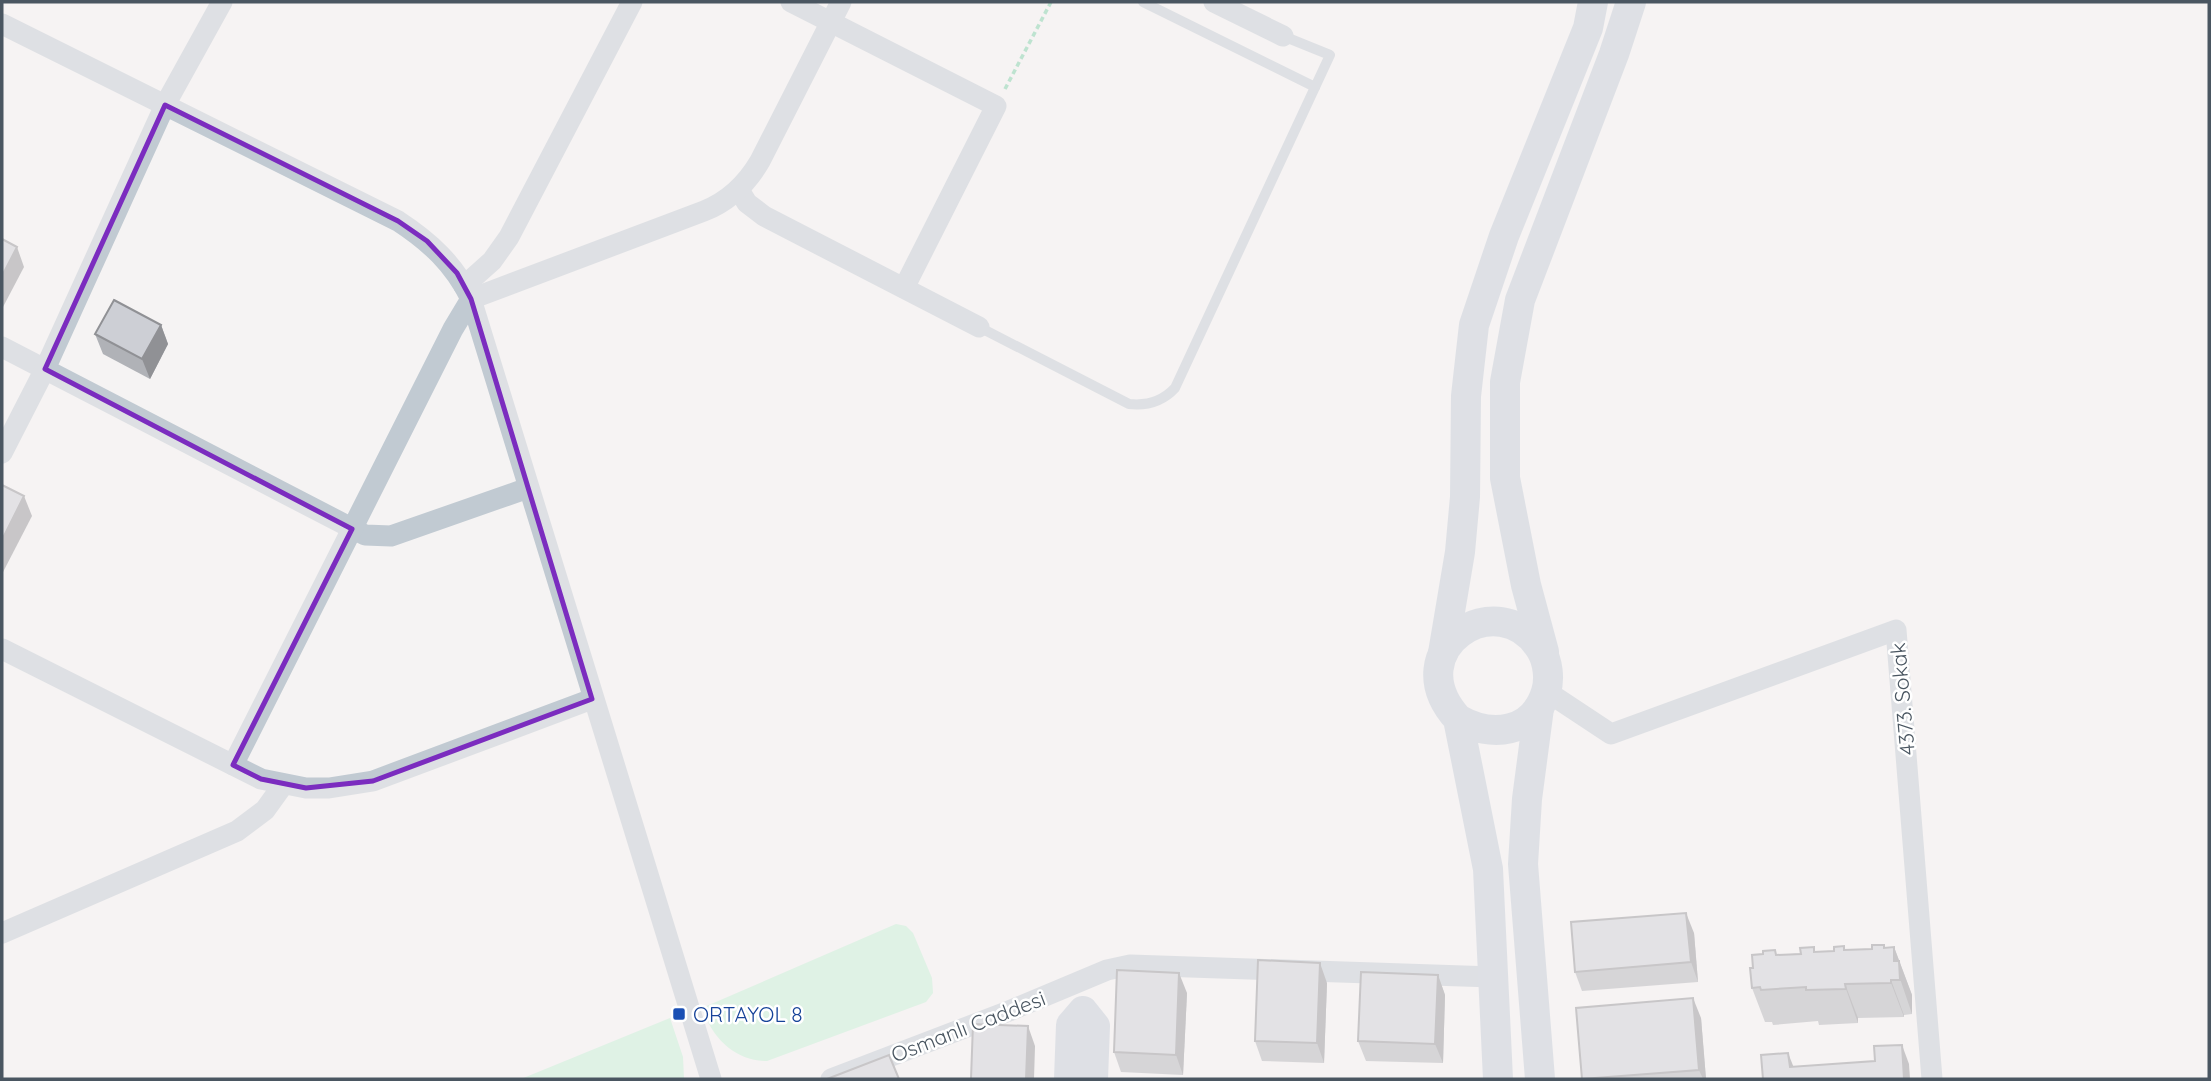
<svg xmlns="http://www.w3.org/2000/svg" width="2211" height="1081" viewBox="0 0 2211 1081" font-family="Quicksand,sans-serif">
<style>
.green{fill:#c3f1d5}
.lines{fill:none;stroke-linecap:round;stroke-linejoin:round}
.path{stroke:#7ad0a6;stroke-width:3.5;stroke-dasharray:5 3.5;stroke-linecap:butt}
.lane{stroke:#c1cad2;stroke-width:10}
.street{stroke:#c1cad2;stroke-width:21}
.secondary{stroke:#c1cbd6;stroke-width:30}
.wall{fill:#b0b2b7}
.shaded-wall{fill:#909195}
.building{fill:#cdcfd5;stroke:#909195;stroke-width:2}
.marked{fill:none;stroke:#7b2cbf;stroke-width:5;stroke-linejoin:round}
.transit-dot{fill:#1a4fb4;stroke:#fff;stroke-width:2.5}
.labels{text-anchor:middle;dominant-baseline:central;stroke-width:5;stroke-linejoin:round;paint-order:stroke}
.street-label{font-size:21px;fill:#4a5661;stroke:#fff}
.transit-label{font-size:21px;fill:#164399;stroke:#fff;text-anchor:start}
</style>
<rect width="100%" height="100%" fill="#f5f3f3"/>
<!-- green -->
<g class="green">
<path d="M896 924 906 926 913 933 932 978 933 993 926 1002 767 1061C735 1061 712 1038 702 1008Z"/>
<polygon points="670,1018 683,1057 684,1079 521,1079"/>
</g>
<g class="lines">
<!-- path -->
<polyline class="path" points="1005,89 1051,2"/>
<!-- lane -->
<g class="lane">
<polyline points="1143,2 1315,87"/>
<path d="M979 327 1129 404C1147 406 1162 402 1175 388L1330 55 1283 36"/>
</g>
<!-- street -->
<g class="street">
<polyline points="791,2 996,106 904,288"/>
<polyline points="1214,2 1283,36"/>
<path d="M2 24 398 221C430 242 454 264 471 299L711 1079"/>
<polyline points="739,190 747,203 764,216 979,327"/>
<polyline points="464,286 492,261 509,237 632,2"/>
<polyline points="2,347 365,535 391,536 528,488"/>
<polyline points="2,453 45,369 165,105 222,2"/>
<polyline points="2,649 261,779 306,788 329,788 373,781 592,699"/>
<polyline points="1546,691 1611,734 1896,630 1932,1079"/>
<path d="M233 765 453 329 471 299 704 211C729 201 746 185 760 161L841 2"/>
<polyline points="2,933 237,831 265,810 283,785"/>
<polyline points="831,1079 1009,1011 1107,970 1130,965 1493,977"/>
</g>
<!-- secondary -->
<g class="secondary">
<polyline points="1544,652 1526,585 1505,478 1505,382 1520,300 1614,54 1631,2"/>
<polyline points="1443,653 1460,552 1465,497 1466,396 1474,325 1504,236 1588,28 1593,2"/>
<polyline points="1539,708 1527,799 1523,864 1540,1079"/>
<path d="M1458 719C1491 738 1533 734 1546 692 1550 679 1548 662 1541 650 1499 581 1395 650 1458 719L1488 869 1498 1079"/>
<polyline points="1069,1079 1071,1025 1083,1011 1095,1026 1093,1079"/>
</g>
</g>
<!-- wall -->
<g class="wall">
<polygon points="161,325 168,344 150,379 103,354 95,334"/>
<polygon points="1694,933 1698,982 1582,991 1575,972"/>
<polygon points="1884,945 1885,948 1894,947 1912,995 1912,1014 1904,1015 1904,1017 1858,1018 1858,1023 1819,1025 1818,1021 1773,1025 1772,1022 1765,1022 1752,988 1753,968 1777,955 1834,951 1844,946 1845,950 1872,949"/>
<polygon points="1438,975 1445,995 1443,1063 1366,1061 1358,1041"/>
<polygon points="1327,983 1324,1063 1262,1061 1255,1041"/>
<polygon points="1187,993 1183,1075 1121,1072 1114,1052"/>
<polygon points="1701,1018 1706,1079 1582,1079"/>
</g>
<!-- shaded-wall -->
<g class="shaded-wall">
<polygon points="17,247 24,267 3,307 2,304 2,276"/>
<polygon points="161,325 168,344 150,379 142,359"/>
<polygon points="24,496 32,516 2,574 2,540"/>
<polygon points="1686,913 1694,933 1698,982 1691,962"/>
<polygon points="1894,947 1912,995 1912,1014 1894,961"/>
<polygon points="1320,963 1327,983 1324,1063 1317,1043"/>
<polygon points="1179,973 1187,993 1183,1075 1176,1055"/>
<polygon points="1438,975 1445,995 1443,1063 1435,1044"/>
<polygon points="1891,980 1904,1015 1904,1017 1891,983"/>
<polygon points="1845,984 1858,1018 1858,1023 1846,989"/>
<polygon points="1693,998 1701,1018 1706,1079 1703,1079 1699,1070"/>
<polygon points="1028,1026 1035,1046 1034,1079 1026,1079"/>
<polygon points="1902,1045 1909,1064 1910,1079 1904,1079"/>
<polygon points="1788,1053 1796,1073 1790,1067"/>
</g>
<!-- building -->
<g class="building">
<polygon points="2,239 17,247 2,276"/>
<polygon points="114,300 161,325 142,359 95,334"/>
<polygon points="2,485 24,496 2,540"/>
<polygon points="1686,913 1691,962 1575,972 1571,922"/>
<polygon points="1872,945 1884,945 1884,948 1894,947 1894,961 1899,961 1900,980 1891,980 1891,983 1845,984 1846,989 1806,990 1806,987 1761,990 1760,987 1752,988 1750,968 1753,968 1752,955 1763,954 1763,951 1775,950 1776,955 1801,954 1800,948 1814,947 1814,952 1834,951 1834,947 1844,946 1844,950 1872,949"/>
<polygon points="1258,960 1320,963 1317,1043 1255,1041"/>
<polygon points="1117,970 1179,973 1176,1055 1114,1052"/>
<polygon points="1361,972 1438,975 1435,1044 1358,1041"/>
<polygon points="1693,998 1699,1070 1582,1079 1576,1008"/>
<polygon points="973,1024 1028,1026 1026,1079 971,1079"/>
<polygon points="1902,1045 1904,1079 1763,1079 1761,1055 1788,1053 1790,1067 1875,1061 1874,1046"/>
<polygon points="889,1055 899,1079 827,1079"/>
</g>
<!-- marked area -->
<path d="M0 0H2211V1081H0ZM165 105 398 221 427 241 457 273 471 299 592 699 373 781 306 788 261 779 233 765 352 529 45 369Z" fill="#f5f3f3" fill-opacity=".55" fill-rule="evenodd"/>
<path class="marked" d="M165 105 398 221 427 241 457 273 471 299 592 699 373 781 306 788 261 779 233 765 352 529 45 369Z"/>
<!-- markers -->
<rect class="transit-dot" x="672" y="1007" width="14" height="14" rx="3.5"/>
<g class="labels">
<!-- street labels -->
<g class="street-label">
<text transform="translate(1902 699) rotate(-95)">4373. Sokak</text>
<text transform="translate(968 1026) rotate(-21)">Osmanlı Caddesi</text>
</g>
<!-- transit labels -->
<g class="transit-label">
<text x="693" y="1014">ORTAYOL 8</text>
</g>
</g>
<!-- border -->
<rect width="2211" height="1081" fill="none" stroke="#4a5661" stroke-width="7"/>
</svg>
